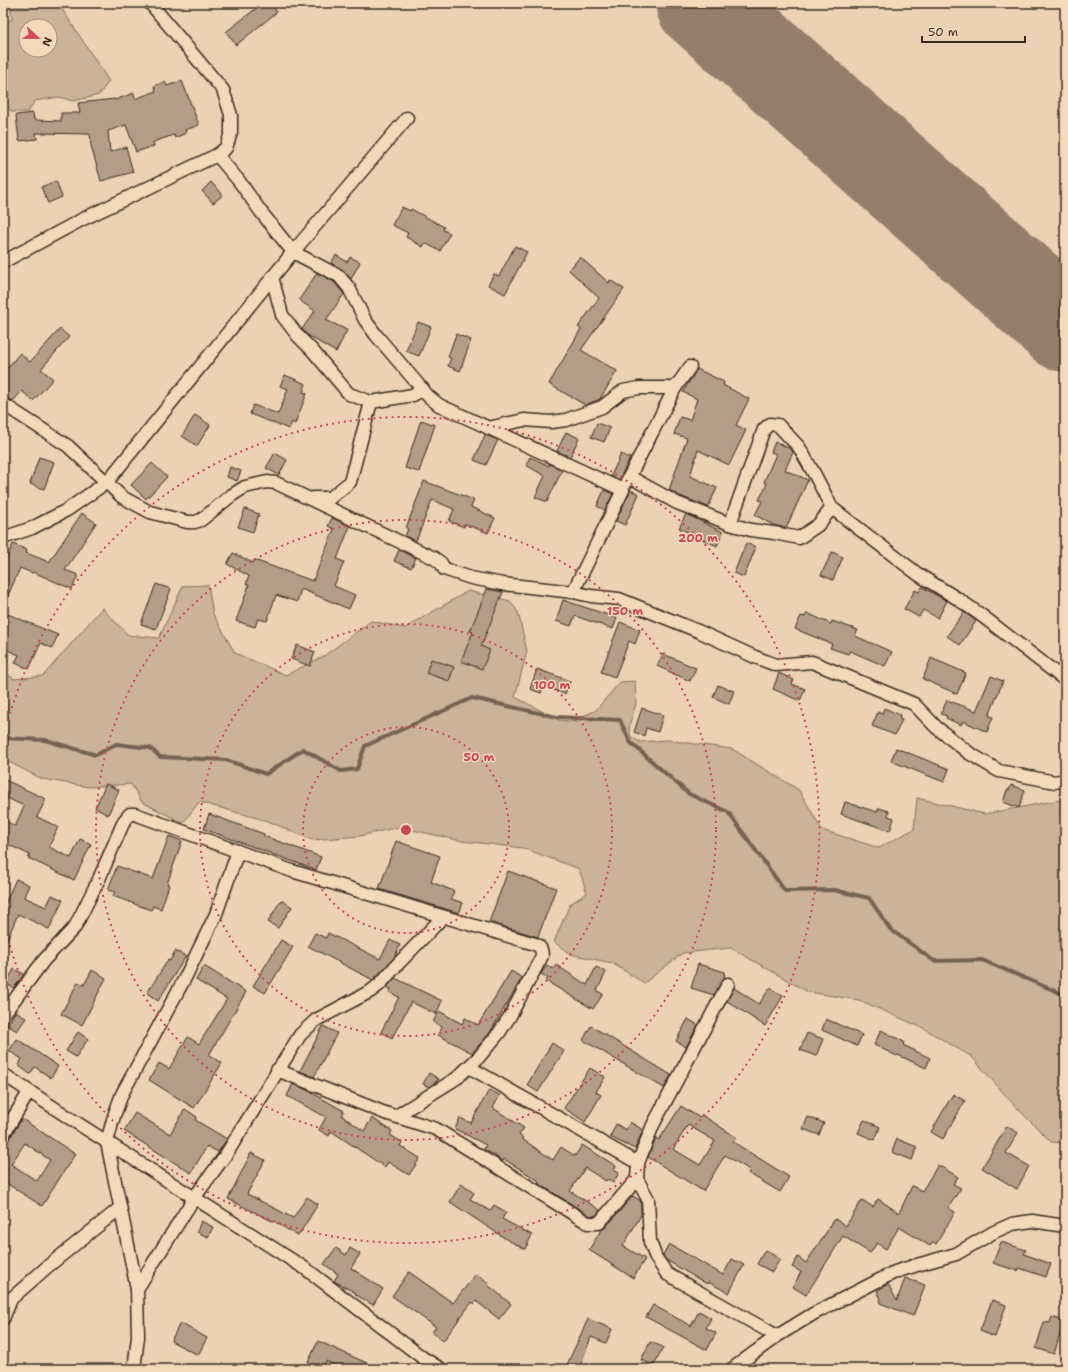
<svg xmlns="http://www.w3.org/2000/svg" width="1068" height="1372" viewBox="0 0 1068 1372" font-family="'Shantell Sans',sans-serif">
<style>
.green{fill:#cbb298;stroke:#836e5b;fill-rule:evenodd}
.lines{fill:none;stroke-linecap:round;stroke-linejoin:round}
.stream{stroke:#776251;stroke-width:4}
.runway{stroke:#947e69;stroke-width:93}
.building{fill:#b49d86;stroke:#3b2a1e;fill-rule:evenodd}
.minor-casing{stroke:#3b2a1e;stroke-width:15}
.minor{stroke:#f3d8ba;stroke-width:12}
.ring{fill:none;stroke:#ca4758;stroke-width:2;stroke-dasharray:2 4}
.centre{fill:#ca4758;stroke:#f3d8ba;stroke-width:2}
.ring-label{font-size:12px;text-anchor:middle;font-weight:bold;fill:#ca4758;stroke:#f3d8ba;stroke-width:3;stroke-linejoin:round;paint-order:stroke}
</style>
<rect width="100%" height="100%" fill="#ecd1b4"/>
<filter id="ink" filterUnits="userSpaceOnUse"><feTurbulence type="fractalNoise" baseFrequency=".025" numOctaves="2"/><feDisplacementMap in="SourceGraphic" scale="8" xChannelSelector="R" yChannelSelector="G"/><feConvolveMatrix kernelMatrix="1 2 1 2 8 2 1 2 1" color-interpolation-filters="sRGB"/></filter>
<g filter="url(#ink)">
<!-- green -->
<g class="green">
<path d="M10 3H58L109 81 99 95 73 101 59 97 35 101 28 112H12L3 100V24L12 19ZM26 26H50V50H26Z"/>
<polygon points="208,585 213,614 235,653 286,675 324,656 371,621 405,628 468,591 510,601 518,612 527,651 515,697 559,720 578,722 585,715 595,711 620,682 635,681 636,703 629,728 631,737 640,742 667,740 732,749 799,790 822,830 879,848 914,829 917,798 985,814 1065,799 1065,1143 1051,1142 1014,1105 972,1057 923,1028 859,1000 808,992 731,948 683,953 644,983 612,963 570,954 554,942 570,904 587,893 579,869 523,848 462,841 399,827 360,836 312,840 268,821 199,802 183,823 142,802 131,784 89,787 42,779 11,763 3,762 3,671 14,679 43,676 102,608 128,635 159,638 183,586"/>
</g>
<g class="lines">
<!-- stream -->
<polyline class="stream" points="3,738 45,740 96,755 116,744 150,748 160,757 226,760 266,774 303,749 341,771 357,769 365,746 472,698 557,717 620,720 630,742 689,794 728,812 785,891 834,890 869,898 890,929 934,961 982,960 1065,995"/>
<!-- runway -->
<polyline class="runway" points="702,3 1065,325"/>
</g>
<!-- building -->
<g class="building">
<polygon points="263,3 270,3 277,12 236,45 226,32"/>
<polygon points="182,81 199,125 185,130 186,133 175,138 174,135 153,142 154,146 136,152 126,125 108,131 110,152 126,147 133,172 101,181 91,146 90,134 36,133 37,139 19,141 16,115 33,113 34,120 61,121 61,113 80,113 78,103 115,99 115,100 134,93 135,99 156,91 154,86 165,82 167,86"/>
<polygon points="56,181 62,197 48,203 41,187"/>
<polygon points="211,182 223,195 213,203 202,191"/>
<polygon points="402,207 410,211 411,209 444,227 443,230 450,233 440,251 425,243 423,247 406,237 408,233 392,225"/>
<polygon points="515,246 527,252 505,294 488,285 494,274 499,276"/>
<polygon points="336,255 347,262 350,257 360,262 351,279 343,270 331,263"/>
<polygon points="580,257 609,283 610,280 624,289 581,350 617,371 600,399 585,405 549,384 581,329 578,327 599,298 569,270"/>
<polygon points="317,273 334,282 344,294 326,320 347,330 336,352 322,344 306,334 302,329 315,311 299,300"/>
<polygon points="418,322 431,327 419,356 406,351"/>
<polygon points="60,329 69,337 41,369 53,379 33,401 22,391 13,401 3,397 3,373 20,353 30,362"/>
<polygon points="456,334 471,340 460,371 448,366 451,358 448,357"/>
<polygon points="697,369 724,382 723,385 749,399 736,425 746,430 729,465 698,450 690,476 717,488 708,507 680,496 669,490 687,438 674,434 680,417 690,420 697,399 683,392"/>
<polygon points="285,375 306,384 303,392 307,393 295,424 292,422 289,429 250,414 253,405 278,414 288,389 280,386"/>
<polygon points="195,415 210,425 197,446 182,436"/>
<polygon points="421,420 435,425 419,472 405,468"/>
<polygon points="597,423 610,428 604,442 591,437"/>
<polygon points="566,432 579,438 570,457 557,451"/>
<polygon points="485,435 498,440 486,465 474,460"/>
<polygon points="775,442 789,448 793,452 785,470 808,480 786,528 773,525 755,515 762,501 759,500 767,484 764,482 776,454 771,452"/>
<polygon points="275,453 287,460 279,475 266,468"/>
<polygon points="621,454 630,458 619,480 611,476"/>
<polygon points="39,457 54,462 44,489 30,484"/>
<polygon points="530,457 549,466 550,464 562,470 547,502 535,497 545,476 526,465"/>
<polygon points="152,463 167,477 146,499 131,485"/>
<polygon points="230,467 241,471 237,481 227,477"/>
<polygon points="424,481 474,500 471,507 495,518 488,533 465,524 464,527 449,521 454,509 432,500 416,541 405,536 408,529 406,528"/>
<polygon points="604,490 613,494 605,510 597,506"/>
<polygon points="630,490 639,494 625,525 616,521"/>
<polygon points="245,509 259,514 253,532 238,527"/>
<polygon points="82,513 96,523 65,570 78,575 72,589 33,572 32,573 20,568 3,607 3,567 13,544 27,550 26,553 49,562"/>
<polygon points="686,514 723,532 717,546 679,528"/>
<polygon points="332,518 350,526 337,559 344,562 334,586 355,595 349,609 301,589 297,602 276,595 267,621 258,619 255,627 236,621 249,585 246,584 249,576 227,564 233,553 253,563 254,560 313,581 334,529 328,526"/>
<polygon points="746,543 756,547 744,577 734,573"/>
<polygon points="399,550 416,558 411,568 394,561"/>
<polygon points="832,552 843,557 833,580 821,575"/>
<polygon points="156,584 171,589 156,629 141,624"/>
<polygon points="922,587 947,601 938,618 923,610 919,617 904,609 915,590 919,592"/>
<polygon points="487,589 503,592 481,646 490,650 482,669 461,661 473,632 470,631"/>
<polygon points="563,600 617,618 613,629 575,616 571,626 556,621"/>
<polygon points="3,612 58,635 52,648 41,643 29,669 15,663 19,655 3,648"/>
<polygon points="964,612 976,621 960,645 947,636"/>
<polygon points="807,613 831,624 832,621 858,630 855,636 892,652 885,666 850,651 848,654 830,648 832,644 795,629 801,616 805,617"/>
<polygon points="620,622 640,630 635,644 629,641 615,677 601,672"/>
<polygon points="297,645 315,652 310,666 291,659"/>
<polygon points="663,654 696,668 690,681 657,666"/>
<polygon points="931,658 966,673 957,694 923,679"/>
<polygon points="431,659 454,667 449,681 426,673"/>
<polygon points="537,669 570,681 565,694 543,686 541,693 530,689"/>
<polygon points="779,673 794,680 792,684 805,689 800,701 773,689"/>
<polygon points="991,676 1003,681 989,716 993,717 987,732 963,721 961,725 946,718 947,716 941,714 947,700 976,711"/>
<polygon points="718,685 734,691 729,704 713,697"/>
<polygon points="642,708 663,715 658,732 646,728 644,736 634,732"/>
<polygon points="884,708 900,715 899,719 902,720 895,735 872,726 878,712 882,714"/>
<polygon points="896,748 949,769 944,782 891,761"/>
<polygon points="3,779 46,799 37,817 58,827 49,847 71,858 80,839 91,844 74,880 28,858 30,855 3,842 3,820 15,826 24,806 3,796"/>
<polygon points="106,784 119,790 108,815 95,808"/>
<polygon points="1011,785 1025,790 1019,808 1003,802 1007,790 1009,790"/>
<polygon points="845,802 877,812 879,808 889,811 888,816 894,818 890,831 841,814"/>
<polygon points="209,814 264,834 264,836 321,857 316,870 204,829"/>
<polygon points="169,836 182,841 167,884 169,885 161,909 153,906 151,910 113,896 115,892 108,890 117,866 153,879"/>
<polygon points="396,841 440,856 431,882 454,891 451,899 463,903 459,913 379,889"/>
<polygon points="508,871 556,888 538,937 489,922"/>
<polygon points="16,879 29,885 24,897 46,907 52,895 63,900 49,929 18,914 3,949 3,908"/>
<polygon points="281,900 292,907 278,928 268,922"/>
<polygon points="315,933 326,938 328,933 380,959 390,940 400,945 394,958 373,980 308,946"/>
<polygon points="281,940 293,947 265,993 253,986"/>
<polygon points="175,951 186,956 158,1001 147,993 168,960 170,961"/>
<polygon points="698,964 725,972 724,978 714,995 691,988"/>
<polygon points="547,965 553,969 556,965 587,985 596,967 606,972 597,991 603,994 593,1009 546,981 548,978 541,974"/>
<polygon points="204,966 246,992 209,1055 222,1063 194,1108 149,1080 159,1063 169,1069 188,1037 199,1044 227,999 196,980"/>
<polygon points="14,969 24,974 14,988 6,984"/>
<polygon points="92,970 106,978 82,1025 61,1014 78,982 84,985"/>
<polygon points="511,971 522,978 489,1034 472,1053 438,1035 442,1027 433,1022 439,1011 462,1024 465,1018 478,1025"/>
<polygon points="395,978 442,1001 436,1014 411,1002 392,1038 381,1032 399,997 389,992 391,989 387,987"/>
<polygon points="734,988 759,1004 770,988 783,996 765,1026 727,1001"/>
<polygon points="16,1011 26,1018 17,1031 7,1025"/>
<polygon points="688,1019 698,1025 686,1047 676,1041"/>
<polygon points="826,1019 862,1035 857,1046 822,1030"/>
<polygon points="323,1026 337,1033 314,1077 300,1071"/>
<polygon points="591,1026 671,1075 664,1088 583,1040"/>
<polygon points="881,1030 904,1042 903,1045 930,1058 926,1068 898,1055 897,1056 874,1045"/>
<polygon points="78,1032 88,1039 76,1057 66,1051"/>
<polygon points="807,1033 823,1039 816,1056 800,1050"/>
<polygon points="17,1039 58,1066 51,1078 35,1067 30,1074 18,1065 22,1059 9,1051"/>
<polygon points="552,1043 564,1051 538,1092 527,1085"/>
<polygon points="590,1068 605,1077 596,1092 601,1095 585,1122 564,1108"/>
<polygon points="429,1073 439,1079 429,1087 423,1084"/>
<polygon points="293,1084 307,1090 344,1111 342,1116 364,1131 372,1118 392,1131 390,1135 402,1142 400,1146 420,1158 409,1175 388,1162 385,1167 331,1131 329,1136 319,1130 326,1117 287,1096"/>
<polygon points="489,1090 500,1095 493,1108 524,1128 519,1135 523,1138 522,1139 553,1160 561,1147 575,1156 582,1145 616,1166 614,1170 619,1173 613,1183 608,1179 606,1181 585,1168 570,1191 600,1210 596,1216 590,1216 538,1183 539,1181 504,1159 503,1161 484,1149 486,1145 455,1129 460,1118 471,1123"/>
<polygon points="953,1094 965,1101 943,1139 931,1132"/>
<path d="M681 1106 700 1118 702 1115 736 1137 733 1142 789 1177 780 1192 748 1173 750 1170 725 1155 703 1191 648 1157 656 1138 659 1140ZM688 1125 715 1141 700 1165 673 1149Z"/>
<polygon points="185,1109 197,1117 195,1120 227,1139 218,1152 207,1146 191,1173 124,1131 135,1113 170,1134"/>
<polygon points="808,1117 824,1123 819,1135 803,1129"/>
<path d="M22 1119 75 1154 42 1206 3 1181V1143L9 1139ZM25 1143 50 1160 37 1181 11 1164Z"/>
<polygon points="864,1120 880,1127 875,1140 858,1133"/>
<polygon points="630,1122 643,1130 635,1149 610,1137 616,1124 626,1130"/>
<polygon points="1007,1126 1018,1133 1006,1153 1029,1166 1017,1189 982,1168"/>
<polygon points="897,1139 917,1147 912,1160 892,1152"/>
<polygon points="251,1153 265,1160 247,1194 293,1218 307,1197 318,1204 298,1236 272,1220 272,1221 228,1199"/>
<polygon points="938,1165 958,1177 953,1184 961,1188 948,1208 955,1212 936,1244 933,1242 930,1246 899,1227 886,1249 877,1243 870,1253 843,1236 806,1295 793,1287 801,1272 792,1267 798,1257 806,1263 835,1219 846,1226 862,1200 873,1207 878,1199 899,1213 912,1186 922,1191"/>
<polygon points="461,1184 474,1193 470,1199 490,1211 494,1205 506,1212 502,1219 532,1235 525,1249 506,1239 450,1202"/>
<polygon points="633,1196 641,1201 641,1215 623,1246 645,1259 633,1278 589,1250 601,1230 605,1228"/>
<polygon points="201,1221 213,1227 208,1237 197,1232"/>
<polygon points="1001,1242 1026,1250 1024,1254 1051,1264 1046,1277 1019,1268 1018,1271 993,1263"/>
<polygon points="669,1244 723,1275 732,1259 744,1265 729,1293 708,1282 707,1284 666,1260 663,1255"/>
<polygon points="336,1248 346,1255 350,1248 360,1254 351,1268 383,1289 373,1305 355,1294 356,1293 334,1281 338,1274 324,1264"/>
<polygon points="765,1250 780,1259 772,1272 757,1264"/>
<polygon points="409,1272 453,1303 476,1274 489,1284 488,1285 511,1304 499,1319 476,1301 474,1304 472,1302 443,1341 432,1332 436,1327 392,1296"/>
<polygon points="905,1278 925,1285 913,1316 880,1303 881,1299 877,1291 888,1284 897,1301"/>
<polygon points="992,1300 1006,1305 995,1337 980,1331"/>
<polygon points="653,1305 691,1326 699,1311 711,1318 706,1328 716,1333 707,1350 646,1317"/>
<polygon points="1052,1317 1064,1321 1054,1354 1036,1348 1044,1322 1050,1323"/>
<polygon points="588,1319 612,1329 606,1343 591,1337 579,1369 565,1369"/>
<polygon points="180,1323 207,1338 198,1355 171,1341"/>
<polygon points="318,1341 380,1369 343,1369 326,1361 322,1369 305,1369"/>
<polygon points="650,1342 663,1347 654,1365 641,1360"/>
</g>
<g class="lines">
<defs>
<g id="minor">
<polyline points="217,155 239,181 261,212 293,252 339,276 349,288 365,320 376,335 428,396 439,405 623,490 573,592"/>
<polyline points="3,262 83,219 217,155 226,148 231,133 231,115 223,90 150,3"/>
<polyline points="272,277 282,315 298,336 312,350 349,394 371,402"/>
<polyline points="3,404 68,446 122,497 150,512 187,522 195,522 201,520 232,495 245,487 267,482 276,483 434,558 441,563 444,569 471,578 503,584 573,592 591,596 619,599 698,631 755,657 776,665 812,662 914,704 936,727 969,753 999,771 1055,782 1065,780"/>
<polyline points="488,428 524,420 551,422 566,420 602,407 623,391 639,388 675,388"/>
<polyline points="630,477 677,503 730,524 751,530 774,533 799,538 818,525 832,508"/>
<polyline points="626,483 675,388 690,367"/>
<polyline points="313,498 330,498 350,482 371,402 413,395 423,389"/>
<polyline points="730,524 764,429 770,424 778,425 799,447 816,477 832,508 919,575 958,599 981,615 1065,680"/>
<polyline points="3,538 32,528 67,510 107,482 293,252 407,118"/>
<polyline points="728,984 653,1125 638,1163 637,1179 648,1199 650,1242 656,1258 667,1274 777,1336"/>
<path d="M3 1015 44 960 75 927 99 879 124 821 130 814H135L292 871 535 944C541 947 542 950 542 956L510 1016 499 1033 479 1057 457 1078 396 1116"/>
<polyline points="469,1067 638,1163"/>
<polyline points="277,1070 385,1113 436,1129 588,1223 599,1223 637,1179"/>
<polyline points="3,1074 74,1121 306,1269 423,1358 441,1369"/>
<polyline points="3,1135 29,1092"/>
<polyline points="137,1289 194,1198 227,1153 300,1035 316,1020 371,991 380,984 395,967 443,917"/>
<polyline points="3,1319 11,1299 47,1267 120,1208"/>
<polyline points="134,1369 138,1337 137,1289 107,1142 114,1116 122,1094 186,976 216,914 238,851"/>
<polyline points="732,1369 777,1336 813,1314 895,1272 917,1265 956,1254 994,1232 1012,1224 1032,1221 1065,1226"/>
</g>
</defs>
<!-- minor casing -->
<use href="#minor" class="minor-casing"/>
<!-- minor -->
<use href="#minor" class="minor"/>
</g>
</g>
<!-- distance rings -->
<g class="ring">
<circle cx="406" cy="830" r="103"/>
<circle cx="406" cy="830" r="206"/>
<circle cx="406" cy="830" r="310"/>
<path d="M4 737A413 413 0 1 1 4 923"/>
</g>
<circle cx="406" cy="830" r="6" class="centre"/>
<g class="ring-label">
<text x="698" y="542">200 m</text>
<text x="625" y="615">150 m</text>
<text x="552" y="689">100 m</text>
<text x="479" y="761">50 m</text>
</g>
<!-- margin -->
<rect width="1068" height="1372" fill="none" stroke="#f3d8ba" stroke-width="16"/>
<rect x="8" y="8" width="1052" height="1356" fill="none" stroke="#3b2a1e" stroke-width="1.5" filter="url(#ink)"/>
<!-- north arrow -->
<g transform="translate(38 38) rotate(112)"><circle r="19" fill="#f3d8ba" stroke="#a9927c"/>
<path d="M0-3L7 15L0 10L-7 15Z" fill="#d1495b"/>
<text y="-6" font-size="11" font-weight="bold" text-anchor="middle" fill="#3b2a1e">N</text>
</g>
<!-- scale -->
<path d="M922 36v6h103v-6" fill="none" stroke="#3b2a1e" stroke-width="2"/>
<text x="928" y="36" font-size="12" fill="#3b2a1e" stroke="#f3d8ba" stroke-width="3" paint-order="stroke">50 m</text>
</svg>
